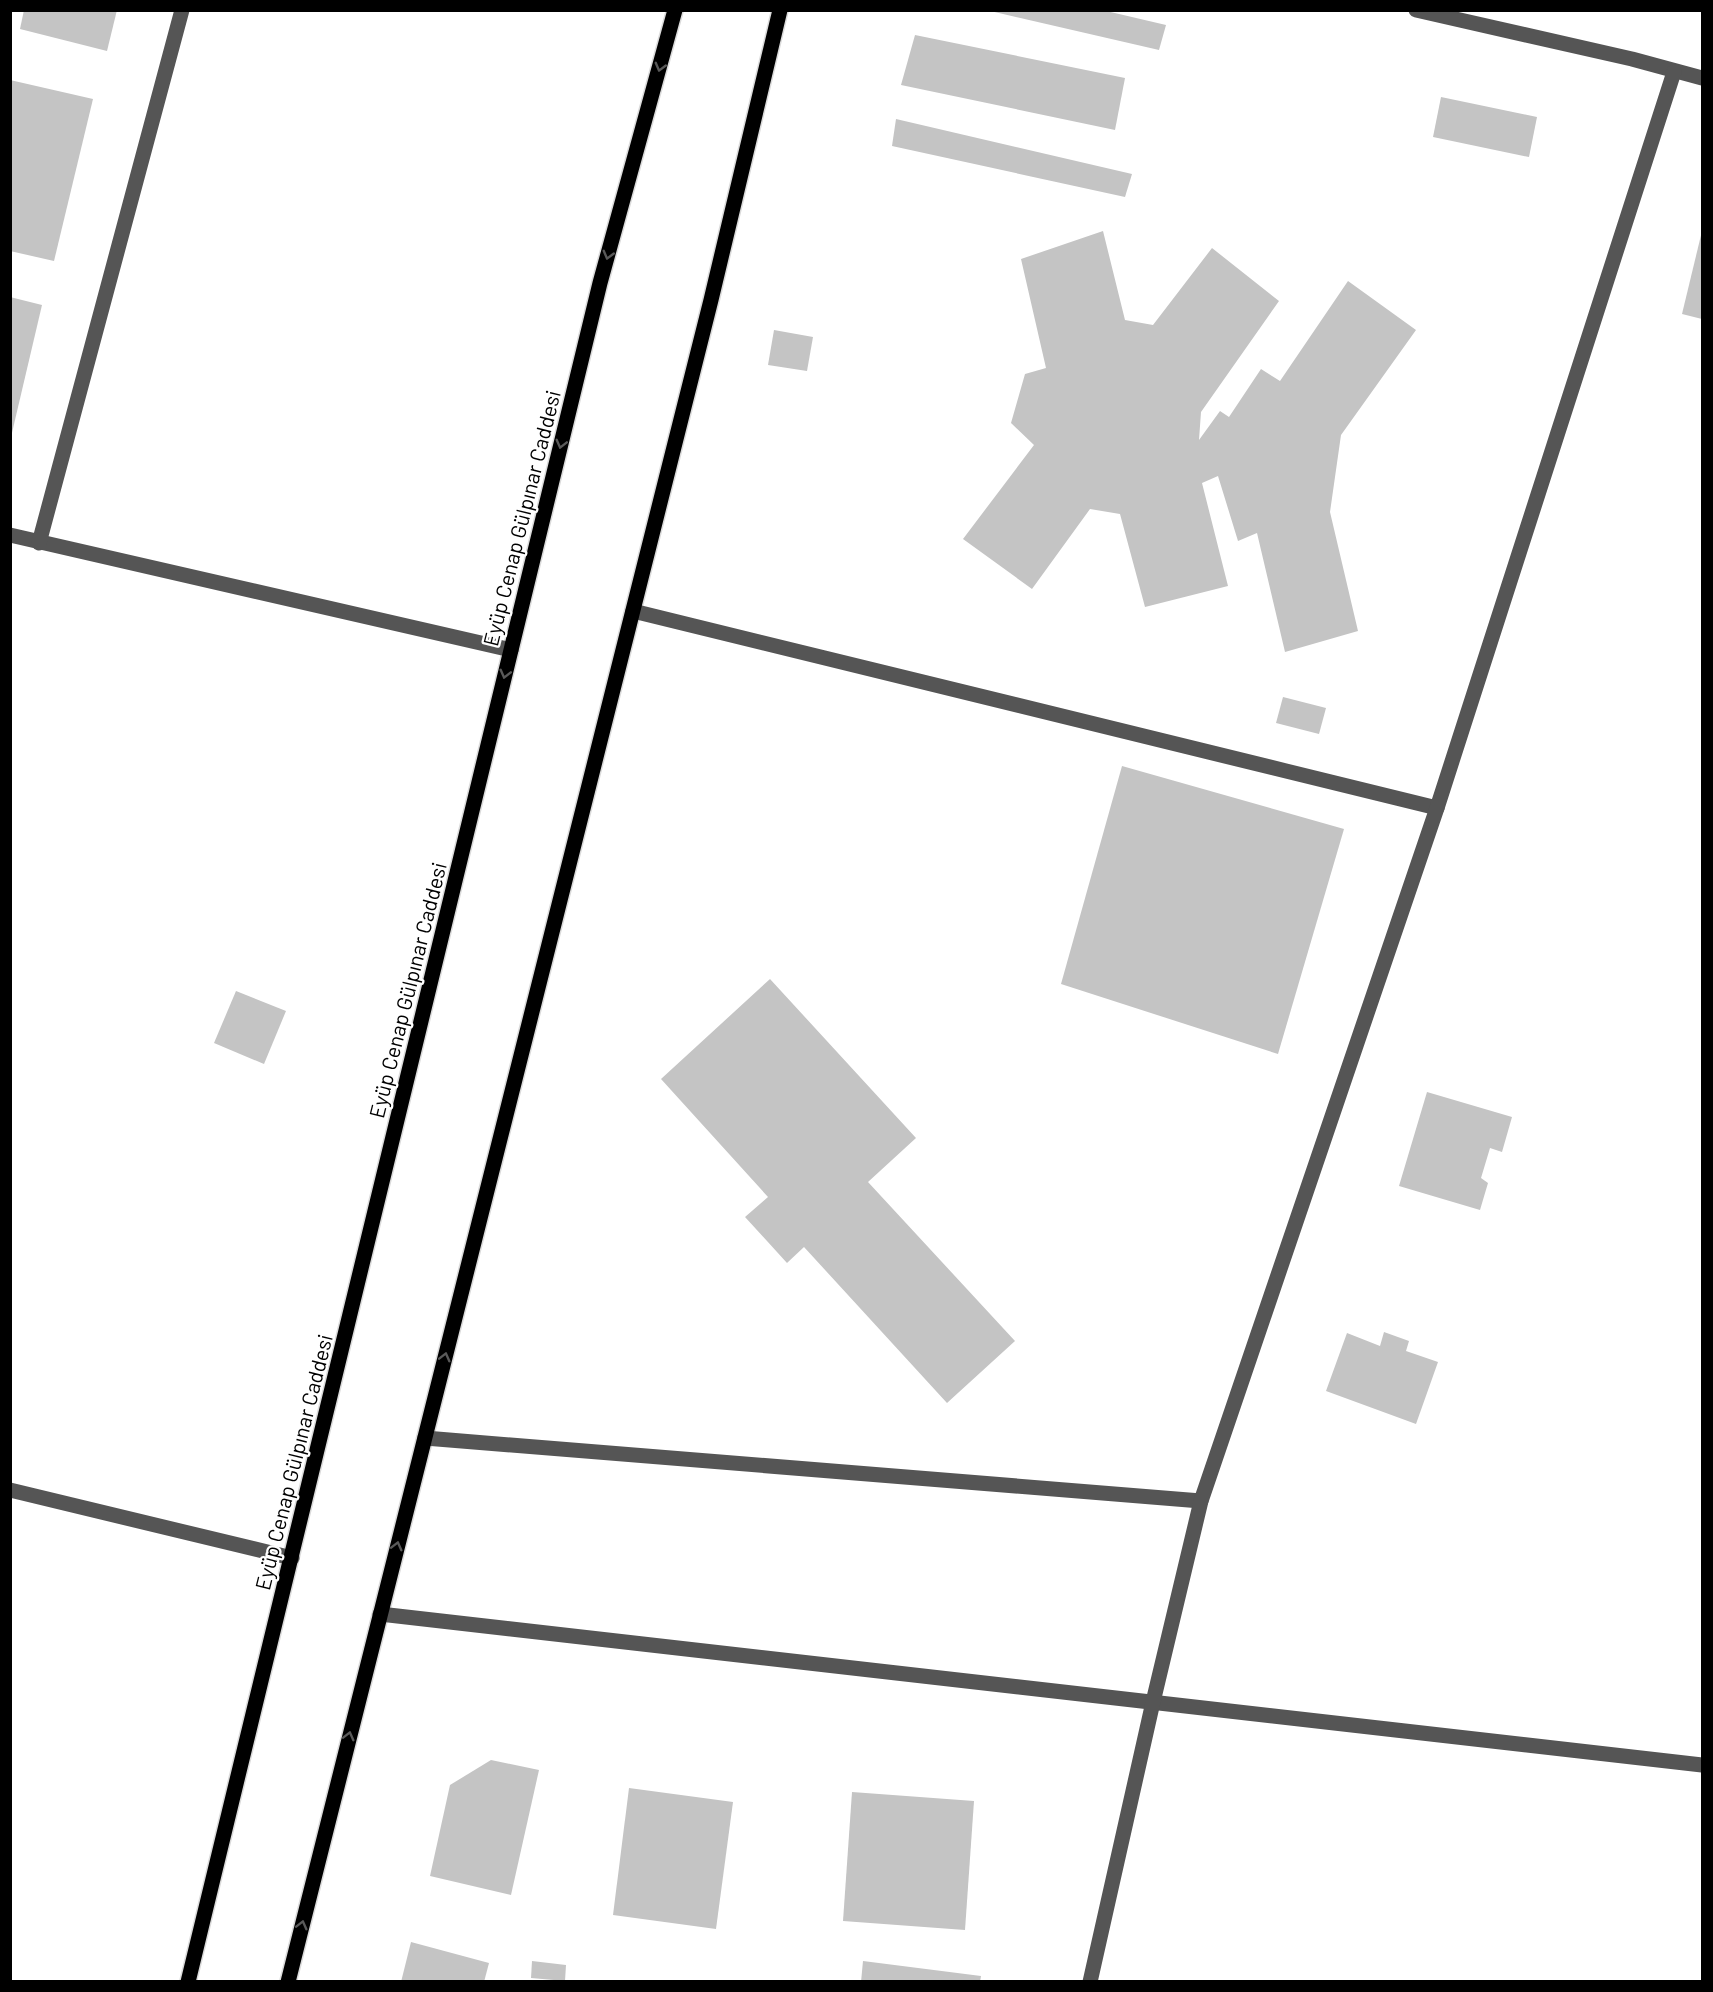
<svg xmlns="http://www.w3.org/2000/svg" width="1713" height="1992" viewBox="0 0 1713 1992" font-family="Barlow,sans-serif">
  <rect width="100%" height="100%" fill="#fff"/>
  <g fill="#c4c4c4">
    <path d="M24,10h93l-10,41 -87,-22z"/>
    <path d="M986,10h116l64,15 -7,25z"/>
    <path d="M915,35l210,43 -10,52 -214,-45z"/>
    <path d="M10,80l83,19 -39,162 -44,-10z"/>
    <path d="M1441,97l96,20 -8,40 -96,-20z"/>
    <path d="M896,119l236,55 -7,23 -233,-51z"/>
    <path d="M1103,231l22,89 28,5 59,-77 67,53 -78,111 -2,28 21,-29 9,6 32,-48 19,12 68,-100 68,49 -75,105 -11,77 28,119 -73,21 -28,-119 -19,8 -20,-65 -16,7 26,103 -83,21 -25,-93 -30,-5 -58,80 -69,-50 71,-94 -23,-22 14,-49 21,-6 -25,-109z"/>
    <path d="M1702,231v88l-20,-5z"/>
    <path d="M10,297l32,8 -31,132h-1z"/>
    <path d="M774,330l39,7 -6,34 -39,-6z"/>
    <path d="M1283,697l43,11 -7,26 -43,-11z"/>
    <path d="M1122,766l222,63 -66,225 -217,-70z"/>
    <path d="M770,979l146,159 -48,44 147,159 -68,62 -143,-156 -17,16 -42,-46 23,-20 -107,-118z"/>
    <path d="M236,991l50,20 -22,53 -50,-21z"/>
    <path d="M1427,1092l85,25 -10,35 -12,-4 -9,30 7,5 -8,27 -81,-24z"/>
    <path d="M1384,1332l25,9 -3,10 32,11 -22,62 -90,-33 21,-58 33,13z"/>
    <path d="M491,1760l48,10 -28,125 -81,-19 20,-91z"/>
    <path d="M629,1788l104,14 -17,127 -103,-14z"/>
    <path d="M852,1792l122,9 -9,129 -122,-9z"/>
    <path d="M411,1942l78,21 -5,19h-83z"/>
    <path d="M532,1961l34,4 -1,16 -34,-3z"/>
    <path d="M863,1961l118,15 -1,6h-119z"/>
  </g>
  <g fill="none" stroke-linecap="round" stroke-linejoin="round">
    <g stroke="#dbdbdb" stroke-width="18">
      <g id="major">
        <path d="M188,1982l412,-1699 75,-273"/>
        <path d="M288,1982l423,-1682 69,-290"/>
      </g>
    </g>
    <g stroke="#555" stroke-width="15">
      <path d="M1416,10l216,49 70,19"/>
      <path d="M10,535l501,115"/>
      <path d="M39,543l143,-533"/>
      <path d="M633,611l804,197"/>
      <path d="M425,1438l776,63"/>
      <path d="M10,1490l282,68"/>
      <path d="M380,1614l1322,151"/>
      <path d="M1090,1982l63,-280 48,-201 236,-693 237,-736"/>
    </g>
    <use href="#major" stroke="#000" stroke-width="15"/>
  </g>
  <defs><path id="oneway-chevron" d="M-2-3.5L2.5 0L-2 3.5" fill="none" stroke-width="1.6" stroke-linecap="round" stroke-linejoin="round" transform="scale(1.5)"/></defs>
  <g stroke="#595959">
    <use href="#oneway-chevron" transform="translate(660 67) rotate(105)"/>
    <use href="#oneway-chevron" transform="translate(608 255) rotate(105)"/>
    <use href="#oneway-chevron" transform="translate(561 444) rotate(104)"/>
    <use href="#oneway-chevron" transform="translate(505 674) rotate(104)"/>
    <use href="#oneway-chevron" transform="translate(445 1357) rotate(-76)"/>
    <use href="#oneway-chevron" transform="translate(397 1546) rotate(-76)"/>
    <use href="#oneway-chevron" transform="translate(349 1736) rotate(-76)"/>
    <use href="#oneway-chevron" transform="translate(302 1925) rotate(-76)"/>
  </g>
  <g text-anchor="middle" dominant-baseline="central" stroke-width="4.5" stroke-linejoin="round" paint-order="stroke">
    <g font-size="21" fill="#000" stroke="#fff">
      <text transform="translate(521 518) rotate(-76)">Eyüp Cenap Gülpınar Caddesi</text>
      <text transform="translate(407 990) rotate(-76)">Eyüp Cenap Gülpınar Caddesi</text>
      <text transform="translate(293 1462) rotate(-76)">Eyüp Cenap Gülpınar Caddesi</text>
    </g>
  </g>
  <rect width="1713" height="1992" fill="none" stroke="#000000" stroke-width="24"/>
</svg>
